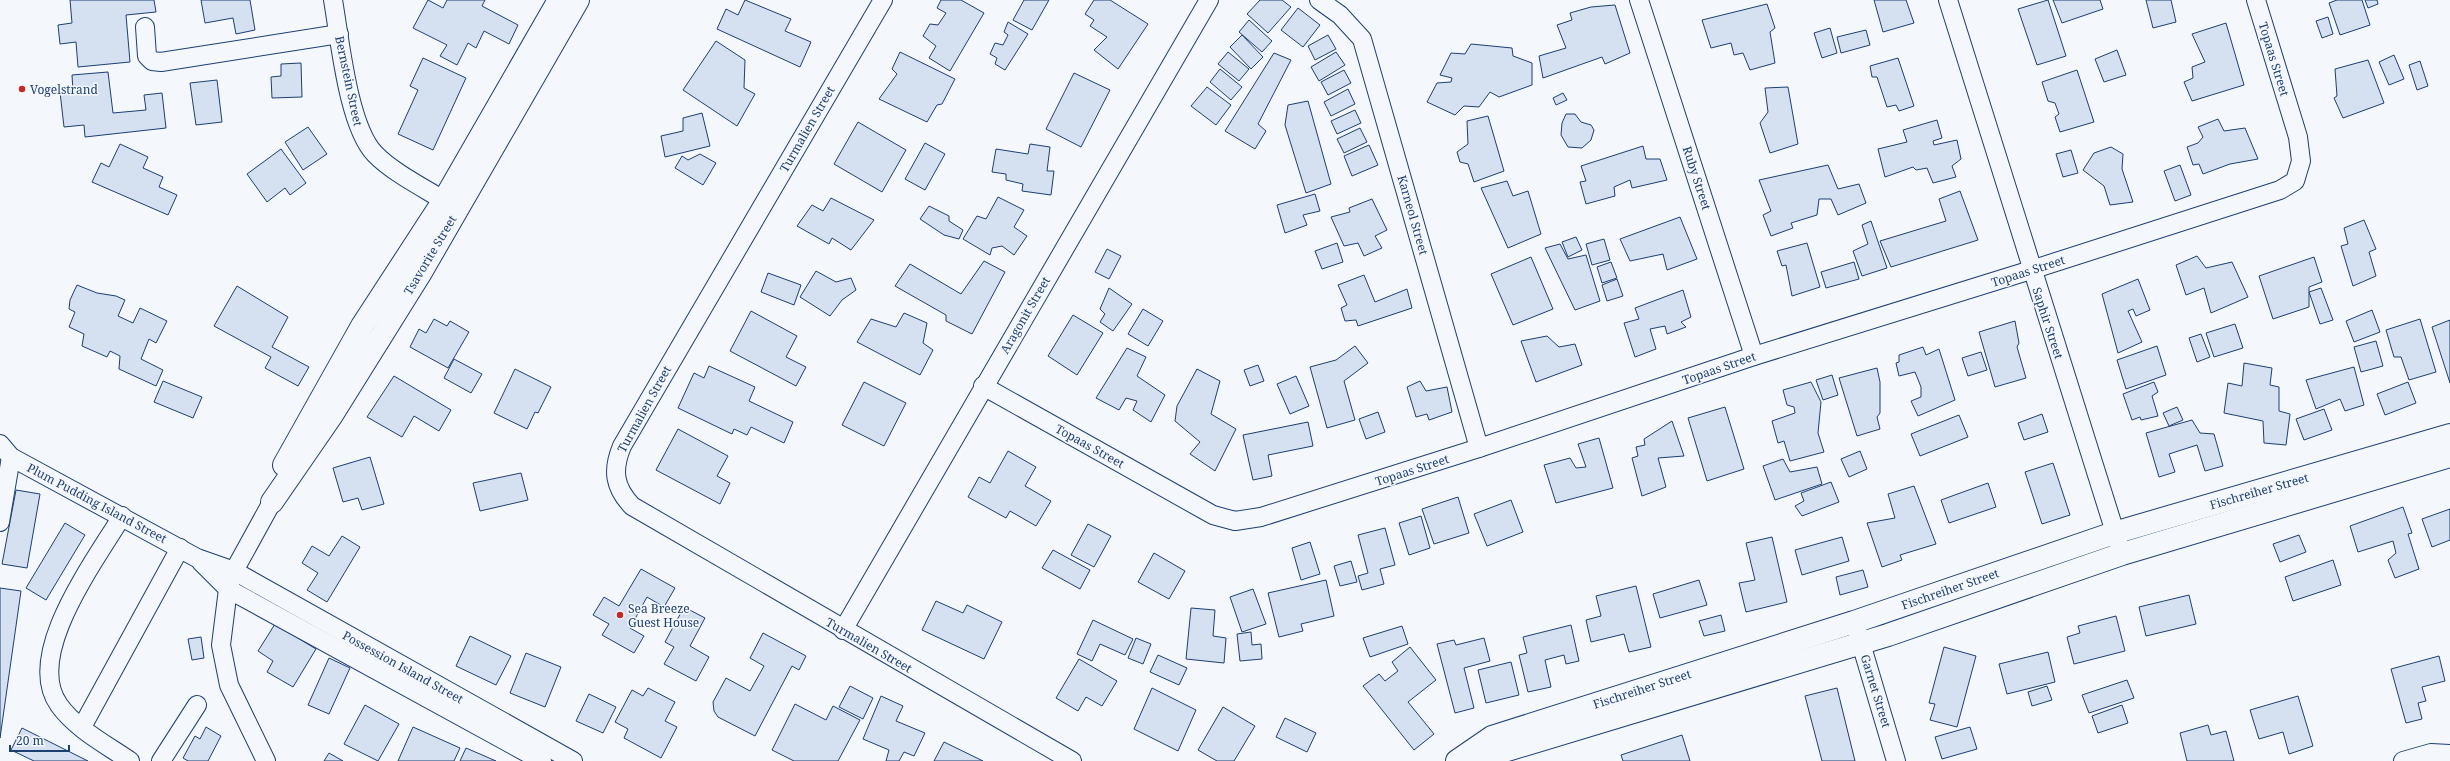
<svg xmlns="http://www.w3.org/2000/svg" width="2450" height="761" viewBox="0 0 2450 761" font-family="'Noto Serif',serif">
  <rect width="100%" height="100%" fill="#f4f7fb"/>
  <g fill="#d5e0f0" stroke="#1d3f73">
    <path d="M70,0h84l2,12 -30,3 4,47 -52,5 -2,-25 -16,2 -2,-19 14,-2z"/>
    <path d="M201,0h49l5,30 -19,4 -3,-16 -28,5z"/>
    <path d="M428,0l15,8 4,-8h38l-3,6 36,19 -9,19 -25,-13 -8,17 -8,-5 -11,22 -17,-9 7,-11 -34,-17z"/>
    <path d="M745,0l46,19 -6,12 26,11 -11,25 -83,-38 9,-20 12,6z"/>
    <path d="M941,0h20l23,13 -34,58 -21,-13 7,-12 -13,-10 7,-12 8,1 8,-12 -9,-5z"/>
    <path d="M1024,0h25l-17,30 -19,-10z"/>
    <path d="M1094,0h16l38,24 -30,45 -24,-19 13,-13 -17,-11 4,-6 -9,-6z"/>
    <path d="M1260,0h22l9,7 -23,26 -21,-19z"/>
    <path d="M1874,0h32l8,23 -31,9z"/>
    <path d="M2048,0l18,56 -29,9 -19,-56z"/>
    <path d="M2053,0h47l3,9 -41,14z"/>
    <path d="M2146,0h25l5,22 -23,6z"/>
    <path d="M2337,0h25l8,25 -30,10 -11,-32z"/>
    <path d="M2365,0h12l1,4 -10,4z"/>
    <path d="M1767,4l8,24 -5,4 5,31 -25,7 -7,-17 -9,2 -3,-12 -20,5 -9,-28z"/>
    <path d="M1615,5l15,48 -25,11 -3,-7 -59,21 -4,-22 27,-8 -9,-23 15,-5 -2,-7 21,-6z"/>
    <path d="M1298,8l22,17 -17,22 -22,-17z"/>
    <path d="M2328,17l5,17 -11,4 -6,-17z"/>
    <path d="M1249,20l23,21 -10,11 -23,-20z"/>
    <path d="M1008,22l20,12 -23,36 -10,-6 2,-6 -7,-4 5,-11 8,2 5,-10 -4,-3z"/>
    <path d="M2226,23l18,62 -52,16 -8,-19 9,-4 -1,-11 13,-5 -13,-28z"/>
    <path d="M1830,28l7,25 -15,5 -8,-25z"/>
    <path d="M1866,30l4,15 -29,8 -4,-16z"/>
    <path d="M1242,35l21,22 -12,12 -21,-22z"/>
    <path d="M1328,35l8,14 -21,11 -7,-14z"/>
    <path d="M716,41l29,19 -1,28 11,6 -18,32 -54,-36z"/>
    <path d="M1471,44l41,4 1,8 19,7v22l-33,12 -9,-5 -11,15 -15,-1 -9,9 -28,-13 10,-19 14,-1 1,-4 -12,-3 11,-22 14,1z"/>
    <path d="M2117,50l9,25 -22,7 -9,-23z"/>
    <path d="M900,52l55,27 -13,25 -5,1 -10,17 -48,-23 18,-25 -5,-5z"/>
    <path d="M1228,52l21,17 -10,12 -21,-17z"/>
    <path d="M1336,52l9,13 -26,16 -8,-14z"/>
    <path d="M1274,53l17,7 -33,64 8,7 -11,18 -30,-18z"/>
    <path d="M2394,55l10,24 -15,6 -10,-23z"/>
    <path d="M423,58l43,20 -33,72 -35,-16 20,-44 -8,-4z"/>
    <path d="M1898,58l16,48 -15,5 -3,-6 -9,2 -10,-30h-5l-2,-11z"/>
    <path d="M2368,60l16,43 -41,15 -9,-20 3,-2 -2,-27z"/>
    <path d="M2420,61l8,25 -11,4 -8,-25z"/>
    <path d="M301,63l1,34 -30,1 -1,-21 10,-1v-12z"/>
    <path d="M1220,69l22,18 -11,13 -21,-18z"/>
    <path d="M1344,70l7,13 -23,12 -7,-13z"/>
    <path d="M2077,70l17,52 -34,10 -5,-15 4,-3 -4,-11 -7,-2 -6,-19z"/>
    <path d="M108,72l5,41 33,-3 -2,-15 18,-2 4,35 -81,9 -1,-12 -20,2 -4,-35 13,-1 -1,-16z"/>
    <path d="M1074,73l36,17 -29,57 -35,-18z"/>
    <path d="M217,80l5,42 -26,3 -6,-42z"/>
    <path d="M1207,87l24,18 -15,20 -25,-19z"/>
    <path d="M1788,87l10,57 -28,9 -10,-30 8,-11 -3,-24z"/>
    <path d="M1348,89l7,15 -24,12 -7,-14z"/>
    <path d="M1563,93l4,7 -11,5 -3,-7z"/>
    <path d="M1308,101l23,83 -25,9 -21,-68 3,-20z"/>
    <path d="M1355,110l6,13 -24,11 -6,-13z"/>
    <path d="M702,113l8,33 -45,11 -4,-21 22,-5v-13z"/>
    <path d="M1566,114h9l6,8 10,3 3,5 -3,10 -9,8 -14,-1 -7,-12 1,-12z"/>
    <path d="M1488,116l16,55 -30,11 -6,-18 -8,-2 -3,-10 11,-8 -1,-23z"/>
    <path d="M2218,119l6,12 21,-3 13,31 -28,5 -27,10 -4,-10 -6,1 -6,-18 11,-4 5,-6 -5,-10z"/>
    <path d="M1937,120l5,18 -9,3 1,4 23,-5 4,19 -9,7 4,11 -23,6 -6,-15 -11,2 -3,-3 -28,10 -7,-28 29,-7 -4,-12z"/>
    <path d="M858,122l48,28 -24,42 -48,-28z"/>
    <path d="M308,127l19,27 -24,16 -18,-28z"/>
    <path d="M1360,128l7,14 -23,11 -7,-14z"/>
    <path d="M925,143l20,11 -20,36 -20,-11z"/>
    <path d="M120,144l28,13 -5,11 20,9 -4,10 18,8 -9,20 -76,-33 9,-19 8,4z"/>
    <path d="M1030,144l20,3 -3,24h7l-3,24 -29,-4 1,-7 -17,-4v-6l-14,-2 4,-23 32,5z"/>
    <path d="M1369,145l9,20 -26,11 -8,-20z"/>
    <path d="M1643,146l3,13h14l7,21 -35,8 -2,-8 -16,7 1,9 -29,8 -6,-22 6,-1 -5,-15z"/>
    <path d="M2111,147l12,7 -1,15 11,33 -23,3 -6,-19 -21,-16 11,-17z"/>
    <path d="M281,149l25,34 -16,12 -5,-7 -18,14 -20,-28z"/>
    <path d="M2071,150l7,23 -15,4 -7,-23z"/>
    <path d="M700,154l16,9 -13,22 -28,-17 7,-12 6,4z"/>
    <path d="M1828,165l10,24 21,-5 7,19 -28,12 -7,-16h-12l-2,16 -26,8 2,5 -22,8 -8,-21 8,-4 -12,-31z"/>
    <path d="M2180,165l11,30 -16,6 -11,-30z"/>
    <path d="M1507,181l6,15 15,-5 13,43 -33,14 -27,-60z"/>
    <path d="M1960,191l18,49 -87,27 -11,-26 66,-20 -7,-22z"/>
    <path d="M1315,194l5,17 -17,4 4,10 -22,8 -8,-28z"/>
    <path d="M998,197l26,13 -10,17 13,9 -13,19 -12,-9 -10,2 -2,7 -27,-16 14,-23 9,3z"/>
    <path d="M831,198l43,22 -23,30 -19,-12 -3,6 -32,-18 15,-21 11,6z"/>
    <path d="M1372,199l15,31 -12,6 7,12 -18,8 -6,-13 -14,3 -13,-29 19,-5 -1,-4z"/>
    <path d="M929,206l20,10v5l14,9 -4,9 -15,-4 -24,-16z"/>
    <path d="M1680,217l17,42 -30,11 -4,-16 -33,7 -10,-22z"/>
    <path d="M2364,220l12,29 -7,3 7,24 -23,10 -12,-40 7,-2 -4,-16z"/>
    <path d="M1871,221l16,47 -25,8 -9,-25 15,-7 -6,-19z"/>
    <path d="M1576,237l6,13 -14,7 -6,-15z"/>
    <path d="M1604,239l6,21 -18,5 -6,-21z"/>
    <path d="M1337,243l6,19 -21,7 -7,-18z"/>
    <path d="M1807,243l13,44 -28,9 -6,-31 -4,1 -5,-15z"/>
    <path d="M1560,244l8,15 18,-4 14,46 -25,9 -30,-62z"/>
    <path d="M1107,249l14,7 -12,23 -14,-7z"/>
    <path d="M2197,256l9,12 26,-6 16,35 -37,16 -7,-25 -18,7 -10,-30z"/>
    <path d="M1531,257l22,52 -40,16 -22,-51z"/>
    <path d="M2314,257l8,25 -13,5v20l-36,12 -14,-43z"/>
    <path d="M984,261l21,11 -33,62 -26,-13v-6l-51,-29 15,-22 51,30z"/>
    <path d="M1611,262l6,16 -15,5 -5,-16z"/>
    <path d="M1854,262l5,17 -33,9 -5,-16z"/>
    <path d="M816,271l20,11 15,-4 5,12 -14,10 -12,16 -30,-19z"/>
    <path d="M768,273l33,12 -7,20 -33,-13z"/>
    <path d="M1364,275l11,27 32,-13 5,19 -54,18 -2,-6 -11,1 -4,-13 6,-3 -9,-20z"/>
    <path d="M1617,279l6,17 -16,5 -5,-16z"/>
    <path d="M2138,279l12,31 -14,6 -3,-7 -5,2 14,31 -24,11 -16,-59z"/>
    <path d="M77,285l20,8 19,3 9,4 -7,16 15,7 7,-15 27,13 -11,22 -7,-4 -8,20 22,11 -7,16 -37,-17 1,-13 -10,-5 -3,6 -25,-11 2,-12 -15,-7 6,-15 -6,-3 1,-9z"/>
    <path d="M237,286l51,31 -16,30 37,20 -11,19 -33,-18 6,-11 -57,-31z"/>
    <path d="M1109,288l23,16 -19,27 -13,-9 5,-8 -5,-5z"/>
    <path d="M2321,288l12,32 -13,4 -11,-32z"/>
    <path d="M1683,290l8,27 -10,5 5,5 -19,7 -2,-8 -15,3 6,20 -21,8 -11,-34 15,-4 -4,-11z"/>
    <path d="M1143,309l20,12 -15,25 -20,-12z"/>
    <path d="M2372,310l8,22 -26,10 -8,-21z"/>
    <path d="M751,311l46,25 -11,21 20,10 -10,19 -66,-35z"/>
    <path d="M904,313l23,10 -4,20 10,7 -13,25 -63,-33 14,-23 25,8z"/>
    <path d="M1073,315l30,18 -26,42 -29,-19z"/>
    <path d="M434,319l13,7 3,-5 19,11 -21,36 -38,-21 9,-18 7,4z"/>
    <path d="M2420,319l16,53 -27,8 -8,-23h-7l-8,-27z"/>
    <path d="M2450,320v63l-18,-56z"/>
    <path d="M2015,321l4,22 -2,4 9,31 -31,9 -16,-55z"/>
    <path d="M2235,324l8,24 -29,9 -8,-24z"/>
    <path d="M2201,334l9,23 -13,5 -8,-24z"/>
    <path d="M1547,336l12,11 16,-3 7,21 -46,17 -15,-41z"/>
    <path d="M2376,341l7,25 -22,6 -7,-25z"/>
    <path d="M1355,346l13,17 -24,18 11,39 -28,8 -17,-61 26,-7z"/>
    <path d="M2157,346l9,29 -40,14 -9,-29z"/>
    <path d="M1923,347l3,8 13,-6 16,51 -37,16 -7,-15 10,-4v-10l-6,-15 -16,4 -3,-13 3,-1v-7z"/>
    <path d="M1127,348l19,9 -9,19 28,19 -14,27 -18,-12 4,-9 -11,-3 -7,12 -23,-12z"/>
    <path d="M1981,352l6,18 -19,6 -6,-18z"/>
    <path d="M454,359l28,15 -11,19 -27,-15z"/>
    <path d="M2244,363l28,5 -2,17 9,2v24l11,3 -4,31 -22,-2 -1,-22 -39,-8 4,-30 14,3z"/>
    <path d="M1258,365l6,16 -14,5 -6,-16z"/>
    <path d="M709,366l46,21 -6,14 44,21 -9,21 -33,-16 -4,8 -13,-6 -2,5 -54,-26 16,-35 10,5z"/>
    <path d="M2354,367l10,38 -19,6 -5,-12 -24,10 -10,-29z"/>
    <path d="M1877,368l3,14v31l-3,4 3,12 -23,7 -18,-58z"/>
    <path d="M515,369l36,18 -13,26 -3,-1 -8,17 -33,-16z"/>
    <path d="M1197,369l23,12 -9,33 25,15 -21,42 -25,-17 10,-12 -25,-21 2,-15z"/>
    <path d="M1832,375l6,20 -15,5 -7,-20z"/>
    <path d="M394,376l57,34 -12,21 -25,-15 -12,21 -35,-20z"/>
    <path d="M1296,376l13,30 -19,8 -13,-30z"/>
    <path d="M163,381l39,16 -9,21 -39,-16z"/>
    <path d="M1420,381l6,10 21,-4 5,25 -23,8 -2,-6 -11,3 -9,-30z"/>
    <path d="M864,382l42,21 -22,43 -42,-21z"/>
    <path d="M1811,382l10,20 -3,31 6,19 -34,9 -6,-20 -6,2 -6,-22 23,-8 -1,-6 -7,-2 -4,-15z"/>
    <path d="M2154,382l4,10 -6,4 6,20 -17,4 -1,-3 -8,3 -9,-26z"/>
    <path d="M2408,382l8,21 -31,12 -8,-21z"/>
    <path d="M1725,407l19,62 -37,12 -19,-63z"/>
    <path d="M2177,407l6,13 -14,6 -6,-13z"/>
    <path d="M2324,409l8,21 -28,10 -8,-21z"/>
    <path d="M1378,412l7,20 -19,7 -7,-20z"/>
    <path d="M2042,414l6,18 -24,8 -6,-17z"/>
    <path d="M1959,415l9,22 -48,19 -9,-22z"/>
    <path d="M2192,420l8,13 14,1 9,32 -18,5 -8,-26 -28,9 6,18 -16,5 -13,-44z"/>
    <path d="M1672,421l12,35 -26,2 8,29 -24,9 -10,-38 6,-2 -2,-9 9,-2 -1,-6z"/>
    <path d="M1308,422l5,24 -45,9 4,21 -19,4 -10,-45z"/>
    <path d="M678,429l50,27 -11,20 13,7 -10,21 -64,-34z"/>
    <path d="M1599,438l14,50 -57,15 -12,-38 26,-7 6,10 10,-1 -8,-23z"/>
    <path d="M1008,451l28,16 -11,19 26,15 -15,25 -26,-15 -4,7 -38,-21 11,-20 11,6z"/>
    <path d="M1860,451l7,18 -18,8 -8,-18z"/>
    <path d="M370,457l14,47 -22,6 -4,-12 -15,4 -10,-34z"/>
    <path d="M1783,459l7,13 27,-5 5,17 -47,16 -12,-34z"/>
    <path d="M2053,463l17,52 -28,9 -17,-52z"/>
    <path d="M521,473l7,27 -48,11 -7,-28z"/>
    <path d="M1831,482l8,20 -37,14 -7,-10 9,-5 -3,-8z"/>
    <path d="M1988,483l8,24 -47,16 -8,-23z"/>
    <path d="M1914,486l22,58 -36,11 2,5 -20,7 -15,-44 28,-5 -7,-24z"/>
    <path d="M16,490l24,4 -13,74 -25,-4z"/>
    <path d="M1458,497l11,36 -35,11 -12,-35z"/>
    <path d="M1511,500l12,32 -36,14 -13,-32z"/>
    <path d="M2403,507l9,26 -4,1 11,35 -24,9 -7,-18 8,-7 -3,-12 -35,11 -8,-26z"/>
    <path d="M2450,509v31l-18,7 -10,-28z"/>
    <path d="M1421,516l9,32 -21,7 -10,-32z"/>
    <path d="M65,523l20,12 -39,65 -20,-12z"/>
    <path d="M1088,524l23,12 -17,31 -23,-12z"/>
    <path d="M1385,528l10,37 -15,4 4,15 -22,6 -4,-14 10,-3 -10,-38z"/>
    <path d="M2299,535l7,17 -26,10 -7,-18z"/>
    <path d="M342,536l18,11 -33,55 -20,-12 11,-17 -16,-10 10,-17 17,10z"/>
    <path d="M1772,537l15,65 -41,10 -7,-29 16,-3 -9,-37z"/>
    <path d="M1842,537l7,24 -47,14 -7,-25z"/>
    <path d="M1310,542l10,32 -19,6 -9,-32z"/>
    <path d="M1053,550l37,20 -10,19 -38,-21z"/>
    <path d="M1154,553l31,18 -16,28 -31,-17z"/>
    <path d="M2333,560l8,25 -48,16 -8,-24z"/>
    <path d="M1351,561l6,21 -17,4 -6,-20z"/>
    <path d="M641,569l34,19 -11,19 -17,-10 -17,31 14,8 -10,17 -32,-18 7,-11 -16,-9 11,-18 15,9z"/>
    <path d="M1863,570l5,17 -28,8 -4,-18z"/>
    <path d="M1326,580l8,36 -33,8 2,7 -24,6 -11,-44z"/>
    <path d="M1699,580l8,25 -47,13 -7,-24z"/>
    <path d="M1636,586l15,61 -22,5 -5,-18 -33,8 -5,-22 15,-4 -5,-20z"/>
    <path d="M0,588l21,3 -21,147z"/>
    <path d="M1253,589l13,35 -24,8 -12,-35z"/>
    <path d="M2189,595l7,29 -50,12 -7,-29z"/>
    <path d="M936,601l27,12 4,-8 35,17 -18,37 -62,-29z"/>
    <path d="M684,607l21,11 -15,28 19,11 -13,24 -32,-17 10,-17 -9,-5z"/>
    <path d="M1191,608l24,2 -2,26 13,2 -2,25 -38,-4z"/>
    <path d="M1721,615l4,16 -21,5 -5,-15z"/>
    <path d="M2116,616l9,35 -51,13 -7,-27 13,-4 -2,-7z"/>
    <path d="M1093,620l40,19 -8,16 -25,-11 -8,17 -15,-7z"/>
    <path d="M275,624l41,25 -23,38 -26,-15 6,-11 -15,-10z"/>
    <path d="M1571,625l8,36 -13,3 -2,-9 -19,5 6,27 -23,5 -9,-37 8,-2 -4,-16z"/>
    <path d="M1402,626l6,18 -38,13 -7,-19z"/>
    <path d="M1251,632l1,13 9,-1 1,15 -22,2 -3,-27z"/>
    <path d="M763,633l43,23 -7,14 -7,-4 -37,70 -37,-19 -4,-6 -1,-9 13,-24 24,13 14,-25 -14,-8z"/>
    <path d="M470,636l41,20 -15,29 -40,-19z"/>
    <path d="M201,637l3,21 -12,2 -4,-21z"/>
    <path d="M1136,638l15,6 -8,20 -15,-6z"/>
    <path d="M1484,638l6,23 -26,7 10,40 -19,5 -18,-69 17,-4 2,5z"/>
    <path d="M1410,647l26,33 -28,22 26,32 -20,16 -51,-64 16,-12 6,7 13,-10 -6,-9z"/>
    <path d="M1944,647l32,9 -19,71 -27,-7 5,-16 -6,-1z"/>
    <path d="M2048,652l7,30 -48,12 -8,-30z"/>
    <path d="M526,653l35,14 -16,40 -35,-14z"/>
    <path d="M1158,655l29,13 -8,17 -29,-13z"/>
    <path d="M2439,656l6,25 -23,6 4,14 -8,2 4,16 -16,4 -15,-54z"/>
    <path d="M329,658l21,10 -21,46 -21,-9z"/>
    <path d="M1079,659l38,22 -15,25 -16,-9 -8,14 -22,-13z"/>
    <path d="M1511,662l8,33 -33,8 -8,-33z"/>
    <path d="M2127,680l7,18 -45,15 -7,-18z"/>
    <path d="M850,686l23,12 -10,21 -24,-12z"/>
    <path d="M2047,686l5,14 -20,6 -4,-14z"/>
    <path d="M648,688l27,14 -10,19 12,6 -16,31 -37,-20 4,-9 -13,-7 17,-32 11,6z"/>
    <path d="M1152,688l44,22 -18,41 -44,-22z"/>
    <path d="M1837,688l18,73h-33l-17,-65z"/>
    <path d="M589,694l27,13 -13,26 -27,-12z"/>
    <path d="M881,696l22,10 -7,15 29,12 -11,23 -10,-4 -5,9h-13l3,-11 -26,-11z"/>
    <path d="M2298,696l15,50 -24,8 -6,-22 -24,7 -9,-29z"/>
    <path d="M795,704l31,16 7,-14 27,14 -22,41h-44l-22,-11z"/>
    <path d="M365,705l34,19 -21,37 -34,-17z"/>
    <path d="M2122,705l6,18 -30,10 -6,-17z"/>
    <path d="M1223,707l32,19 -21,35h-17l-19,-11z"/>
    <path d="M1285,718l31,15 -9,19 -31,-15z"/>
    <path d="M2208,725l3,10 15,-4 8,30h-47l-7,-28z"/>
    <path d="M206,727l15,9 -13,25h-20l-5,-3 12,-22 5,3z"/>
    <path d="M413,727l47,21 -6,13h-56z"/>
    <path d="M1970,727l7,22 -35,10 -7,-22z"/>
    <path d="M22,728l66,33h-54l-23,-11z"/>
    <path d="M1682,735l8,26h-67l-2,-6z"/>
    <path d="M944,742l39,19h-49z"/>
    <path d="M466,748l30,13h-36z"/>
    <path d="M329,753l14,8h-19z"/>
  </g>
  <g fill="none" stroke-linecap="round" stroke-linejoin="round">
    <g stroke="#1d3f73" stroke-width="20">
      <g id="street">
        <path d="M333,0c7,40 15,126 42,154 19,20 57,38 81,54"/>
        <path d="M883,0l-261,446c-10,24 -8,41 10,60l440,255"/>
        <path d="M1319,0l21,15 22,24 117,409"/>
        <path d="M1639,0l115,356"/>
        <path d="M1948,0l171,545"/>
        <path d="M145,27l2,29 5,5 9,1 178,-28"/>
        <path d="M983,386l230,129 22,6 26,-4 218,-69 275,-92 277,-86 249,-80 15,-9 6,-20 -3,-24 -42,-137"/>
        <path d="M0,444l11,13 186,101 37,13 339,190"/>
        <path d="M122,516c-26,44 -99,139 -63,189 17,24 48,40 71,56"/>
        <path d="M0,522l11,-65"/>
        <path d="M201,562l27,27 314,172"/>
        <path d="M843,630l366,-630"/>
        <path d="M1857,630l39,131"/>
        <path d="M82,727l98,-179"/>
        <path d="M161,761l36,-56"/>
        <path d="M266,761l-37,-76 -8,-40 7,-56 6,-18 38,-69"/>
        <path d="M2403,761l28,-8 19,1"/>
      </g>
    </g>
    <g stroke="#1d3f73" stroke-width="24">
      <g id="secondary">
        <path d="M284,465l78,-139 82,-126 115,-200"/>
        <path d="M272,502l60,-87 88,-141 158,-274"/>
        <path d="M1457,761l35,-24 362,-115 260,-89 336,-98"/>
        <path d="M1482,761l12,-7 394,-119 234,-81 328,-98"/>
      </g>
    </g>
    <use href="#street" stroke="#f4f7fb" stroke-width="18"/>
    <use href="#secondary" stroke="#f4f7fb" stroke-width="22"/>
  </g>
  <g fill="#c62828" stroke="#f4f7fb" stroke-width="1.5">
    <circle cx="22" cy="89" r="4"/>
    <circle cx="620" cy="615" r="4"/>
  </g>
  <g text-anchor="middle" dominant-baseline="central" stroke-width="3" stroke-linejoin="round" paint-order="stroke">
    <g font-size="12" fill="#1d3f73" stroke="#f4f7fb">
      <text transform="translate(2274 59) rotate(73)">Topaas Street</text>
      <text transform="translate(349 81) rotate(78)">Bernstein Street</text>
      <text transform="translate(807 129) rotate(-60)">Turmalien Street</text>
      <text transform="translate(1697 178) rotate(72)">Ruby Street</text>
      <text transform="translate(1413 215) rotate(74)">Karneol Street</text>
      <text transform="translate(430 255) rotate(-59)">Tsavorite Street</text>
      <text transform="translate(2028 271) rotate(-18)">Topaas Street</text>
      <text transform="translate(1025 315) rotate(-60)">Aragonit Street</text>
      <text transform="translate(2048 323) rotate(72)">Saphir Street</text>
      <text transform="translate(1719 368) rotate(-19)">Topaas Street</text>
      <text transform="translate(644 409) rotate(-61)">Turmalien Street</text>
      <text transform="translate(1090 446) rotate(29)">Topaas Street</text>
      <text transform="translate(1412 470) rotate(-18)">Topaas Street</text>
      <text transform="translate(2259 491) rotate(-16)">Fischreiher Street</text>
      <text transform="translate(97 503) rotate(28)">Plum Pudding Island Street</text>
      <text transform="translate(1950 589) rotate(-19)">Fischreiher Street</text>
      <text transform="translate(869 645) rotate(30)">Turmalien Street</text>
      <text transform="translate(403 667) rotate(29)">Possession Island Street</text>
      <text transform="translate(1642 689) rotate(-18)">Fischreiher Street</text>
      <text transform="translate(1876 691) rotate(73)">Garnet Street</text>
    </g>
    <g font-size="12" fill="#1d3f73" stroke="#f4f7fb" text-anchor="start">
      <text x="30" y="89">Vogelstrand</text>
      <text x="628" y="608">Sea Breeze<tspan x="628" dy="14">Guest House</tspan></text>
    </g>
  </g>
  <path d="M10 745v6h59v-6" fill="none" stroke="#1d3f73" stroke-width="2"/>
  <text x="16" y="745" font-size="12" fill="#1d3f73" stroke="#f4f7fb" stroke-width="3" paint-order="stroke">20 m</text>
</svg>
